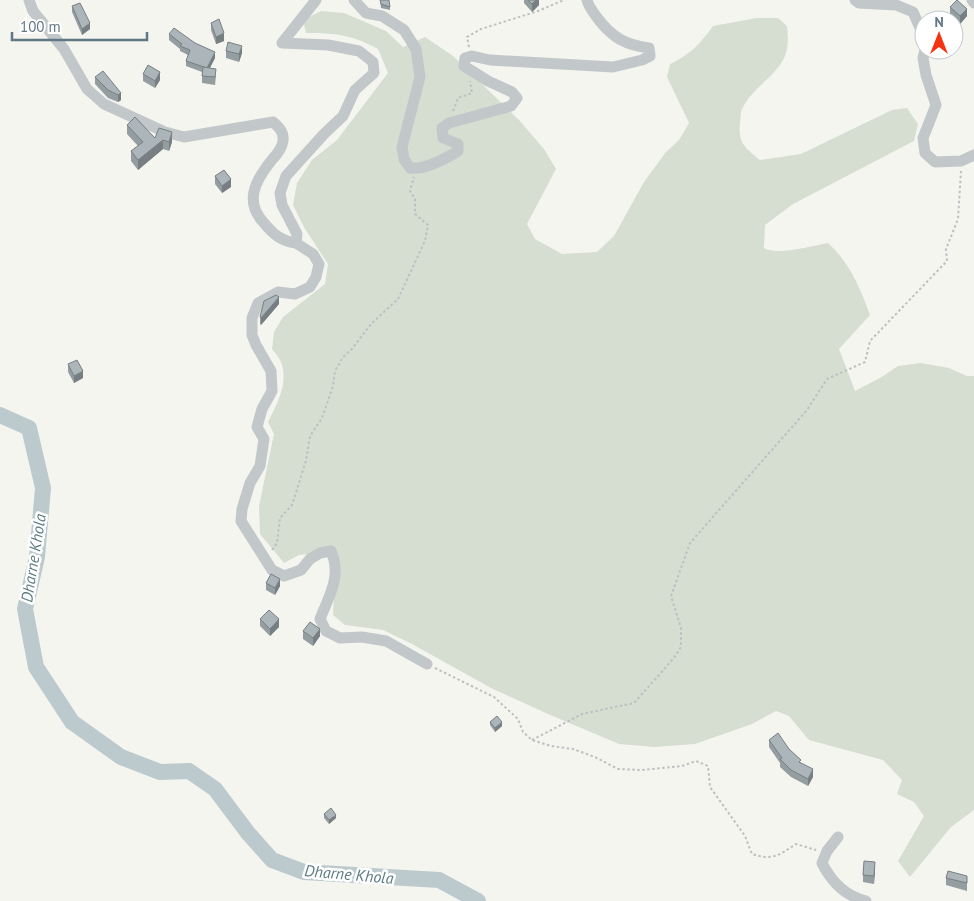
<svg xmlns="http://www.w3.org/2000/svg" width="974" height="901" viewBox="0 0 974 901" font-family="'PT Sans',sans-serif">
  <rect width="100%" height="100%" fill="#f5f5f0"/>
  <path fill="#d6ddd1" d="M321,11l23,2 42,18 17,16 22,-10 28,19 66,64 25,29 12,20 -29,55 8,15 27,15 35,-2 17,-16 30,-54 22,-30 13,-12 10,-17 -22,-46 3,-13c21,-10 29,-19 43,-38l44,-8h21l9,8c1,11 2,24 -4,34 -10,18 -30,28 -40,47 -3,4 -2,10 -3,15 -2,21 4,25 20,38l41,-6 91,-44 15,-2 11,16 -4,17 -121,63 -28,21 -1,23c14,8 47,-2 64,-5 22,20 32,45 42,72l-31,34 16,42 25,-13 18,-12 23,-3 28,5 18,8h7v434l-23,17 -41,50 -12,-16 26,-45 -10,-14 -17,-8 5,-14 -19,-20 -74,-20 -20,-24 -13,-5 -24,13 -57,20 -41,3 -35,-3 -71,-30 -57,-26 -79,-44 -29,-14 -38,-5 -12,-10 3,-53 -16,-9 -21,2 -15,8 -24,-29 -1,-28 15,-72 -6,-12c9,-18 21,-39 13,-60 -2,-5 -6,-9 -9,-13l2,-17 9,-15 42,-33 3,-20 -23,-35 -12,-24 4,-22 15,-23 25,-20 51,-67 -10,-24c-26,-14 -42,-16 -72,-16l-3,-13z"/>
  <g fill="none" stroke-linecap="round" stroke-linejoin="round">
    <path stroke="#bccace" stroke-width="16" d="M0,415l29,13 14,60 -6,69 -12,52 11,58 36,55 49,35 39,15 29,-1 26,18 33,44 24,27 32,12 135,8 39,21"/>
    <g stroke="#bdc0c2" stroke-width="2" stroke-dasharray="2.5 2.5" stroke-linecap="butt">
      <path d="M469,47l-2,-10 14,-8 57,-18 26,-11"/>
      <path d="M453,111l5,-13 14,-5 -2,-12"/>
      <path d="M272,550l5,-7 3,-25 12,-13 14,-44 4,-25 12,-18 11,-32 2,-15 8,-14 9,-8 19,-25 27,-25 27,-58 3,-16 -13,-11v-15l-5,-8 4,-14"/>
      <path d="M435,668l59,29 24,22 5,13 9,8 19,6 22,3 22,8 23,12 23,1 41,-4 14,-5 12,5 2,21 35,49 7,18c21,7 27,1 44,-10l20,6"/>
      <path d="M532,740l50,-26 52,-11 40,-45 7,-11v-19l-10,-32 19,-53 117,-133 20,-31 38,-17 5,-21 77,-80 -1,-12 12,-30 3,-48"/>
    </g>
    <g stroke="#c2c7ca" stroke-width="11">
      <path d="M29,0l4,11 31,38 23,40 17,15 61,28 19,5 89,-15c6,5 11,10 10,19 -1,8 -7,14 -12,20 -16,20 -27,41 -7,62 9,11 17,18 32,20l1,-9 -15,-29 -2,-12 6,-17 38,-42 19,-18 12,-26 19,-17 -1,-11 -14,-11 -31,-6 -46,-2 34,-43"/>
      <path d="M354,0l12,13 16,3 22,14 12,19 4,28 -18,70 2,12 6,9c15,2 35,-9 48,-17v-7l-15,-6 -1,-10 7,-5 62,-17 6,-8 -5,-6 -24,-11 -24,-15 1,-8 7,-2 18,4 123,7 29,-7 8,-4 -1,-8c-23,-3 -36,-10 -50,-28 -5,-7 -10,-12 -12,-20"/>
      <path d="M855,0l4,3 37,2 17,7 11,25"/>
      <path d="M972,0l2,3"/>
      <path d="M925,50l-2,8 3,17 10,30 -13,33 2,15 10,9 26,-1 13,-6"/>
      <path d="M296,243l17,11 6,10 -3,13 -6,10 -15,7 -17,-2 -20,11 -6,15v17l4,10 15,26 1,20 -10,18 -5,18 7,12 -4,27 -10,17 -8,26 -1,12 31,49 12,6 17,-6 9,-11 10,-6 11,-2c11,25 -2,45 -11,68l6,12 14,7 22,-1 24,4 41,23"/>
      <path d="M838,837l-11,14 -5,12c9,18 23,33 44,38"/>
    </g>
  </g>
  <g fill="#949da0">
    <path d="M380,0l10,7v3l-9,-2z"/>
    <path d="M524,0h15v5l-7,7 -8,-9z"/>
    <path d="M72,6l18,23 -8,6 -10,-23z"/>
    <path d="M950,7l17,9 -7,8 -10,-9z"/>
    <path d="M211,23l13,18 -8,3 -5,-14z"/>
    <path d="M169,34l46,24 -5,10 6,8 -1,9 -13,-2v-11l-16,-6v-5l2,-6 -8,-4v-2l-11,-9z"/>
    <path d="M226,51l16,2 -3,9 -13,-4z"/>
    <path d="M143,74l17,6 -5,8 -12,-7z"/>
    <path d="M95,77l26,16v7l-3,2 -10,-4 -13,-14z"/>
    <path d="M127,125l28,13 17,4 -3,9 -6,-2 -25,21 -7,-9v-10l7,-5 -11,-12z"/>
    <path d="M215,176l16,11 -9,6 -7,-9z"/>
    <path d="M279,304l-18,21 -1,-1v-7z"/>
    <path d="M68,364l15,14 -9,5 -6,-11z"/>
    <path d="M266,583l14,3 -5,9 -9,-5z"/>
    <path d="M260,619l19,8 -9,9 -10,-10z"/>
    <path d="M303,631l17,5 -7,10 -10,-7z"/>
    <path d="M490,722l12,4 -7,6 -5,-7z"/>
    <path d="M769,740l20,9 24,28 -5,9 -17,-9 -11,-10v-4l-11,-16z"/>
    <path d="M324,814l12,4 -7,6 -5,-6z"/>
    <path d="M875,869l-1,15 -11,-2v-7z"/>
    <path d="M967,876v15l-21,-6v-7z"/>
  </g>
  <g fill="#787f82">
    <path d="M536,0h3v5l-7,7v-8z"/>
    <path d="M967,9v7l-7,8v-8z"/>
    <path d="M90,23v6l-8,6v-6z"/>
    <path d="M224,33v8l-8,3v-7z"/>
    <path d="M242,46v7l-3,9v-8z"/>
    <path d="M215,52v6l-8,15v-5z"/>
    <path d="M160,72v8l-5,8v-7z"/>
    <path d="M121,93v7l-3,2v-7z"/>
    <path d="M172,132v10l-3,9v-9z"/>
    <path d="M163,140v9l-25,21v-10z"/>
    <path d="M231,179v8l-9,6v-7z"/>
    <path d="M279,297v7l-18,21v-7z"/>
    <path d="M83,371v7l-9,5v-7z"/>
    <path d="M280,579v7l-5,9v-7z"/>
    <path d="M279,619v8l-9,9v-7z"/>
    <path d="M320,629v7l-7,10v-8z"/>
    <path d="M502,722v4l-7,6v-4z"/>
    <path d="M813,769v8l-5,9v-7z"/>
    <path d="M336,815v3l-7,6v-4z"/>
    <path d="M875,862v7l-1,15v-8z"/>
  </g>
  <g fill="#acb6ba" stroke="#787f82">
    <path d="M380,0h9l1,7 -9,-3z"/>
    <path d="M528,0h8l-4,4z"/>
    <path d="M957,0l10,9 -7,7 -10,-9z"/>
    <path d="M80,3l10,20 -8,6 -10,-23z"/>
    <path d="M219,19l5,14 -8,4 -5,-14z"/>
    <path d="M174,28l21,15 20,9 -8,16 -21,-7 4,-11 -10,-4 2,-2 -13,-10z"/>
    <path d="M228,42l14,4 -3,8 -13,-3z"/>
    <path d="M148,65l12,7 -5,9 -12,-7z"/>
    <path d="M203,67l13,2 -1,8 -13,-1z"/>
    <path d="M103,71l18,22 -3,2 -10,-5 -13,-13z"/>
    <path d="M135,117l20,21 4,-10 13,4 -3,10 -6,-2 -25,20 -7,-9 12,-9 -16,-17z"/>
    <path d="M224,170l7,9 -9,7 -7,-10z"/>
    <path d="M276,295l3,2 -18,21 -1,-1 4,-16z"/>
    <path d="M77,360l6,11 -9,5 -6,-12z"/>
    <path d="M271,574l9,5 -5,9 -9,-5z"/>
    <path d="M269,610l10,9 -9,10 -10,-10z"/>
    <path d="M310,622l10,7 -7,9 -10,-7z"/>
    <path d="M497,716l5,6 -7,6 -5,-6z"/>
    <path d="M778,733l11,16 12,11 -2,2 14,7 -5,10 -17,-9 -11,-11 2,-1 -13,-18z"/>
    <path d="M331,808l5,7 -7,5 -5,-6z"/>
    <path d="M864,861l11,1 -1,14 -11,-1z"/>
    <path d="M948,871l19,5v7l-21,-5z"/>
  </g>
  <g text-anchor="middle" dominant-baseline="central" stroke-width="5" stroke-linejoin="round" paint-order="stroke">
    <g font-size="16" font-style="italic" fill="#5c7b82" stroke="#fff">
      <text transform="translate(33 558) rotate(-81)">Dharne Khola</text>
      <text transform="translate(349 874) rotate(5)">Dharne Khola</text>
    </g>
  </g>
  <g transform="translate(939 35)"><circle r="24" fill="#ffffff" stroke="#c0c9ce"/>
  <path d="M0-4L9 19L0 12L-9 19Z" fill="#f43411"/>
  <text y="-8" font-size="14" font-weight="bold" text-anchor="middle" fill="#617785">N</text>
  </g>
  <path d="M12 32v8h135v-8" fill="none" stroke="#617785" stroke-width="2.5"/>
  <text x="20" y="32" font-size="15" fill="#617785" stroke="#ffffff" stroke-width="4" paint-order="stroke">100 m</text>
</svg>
